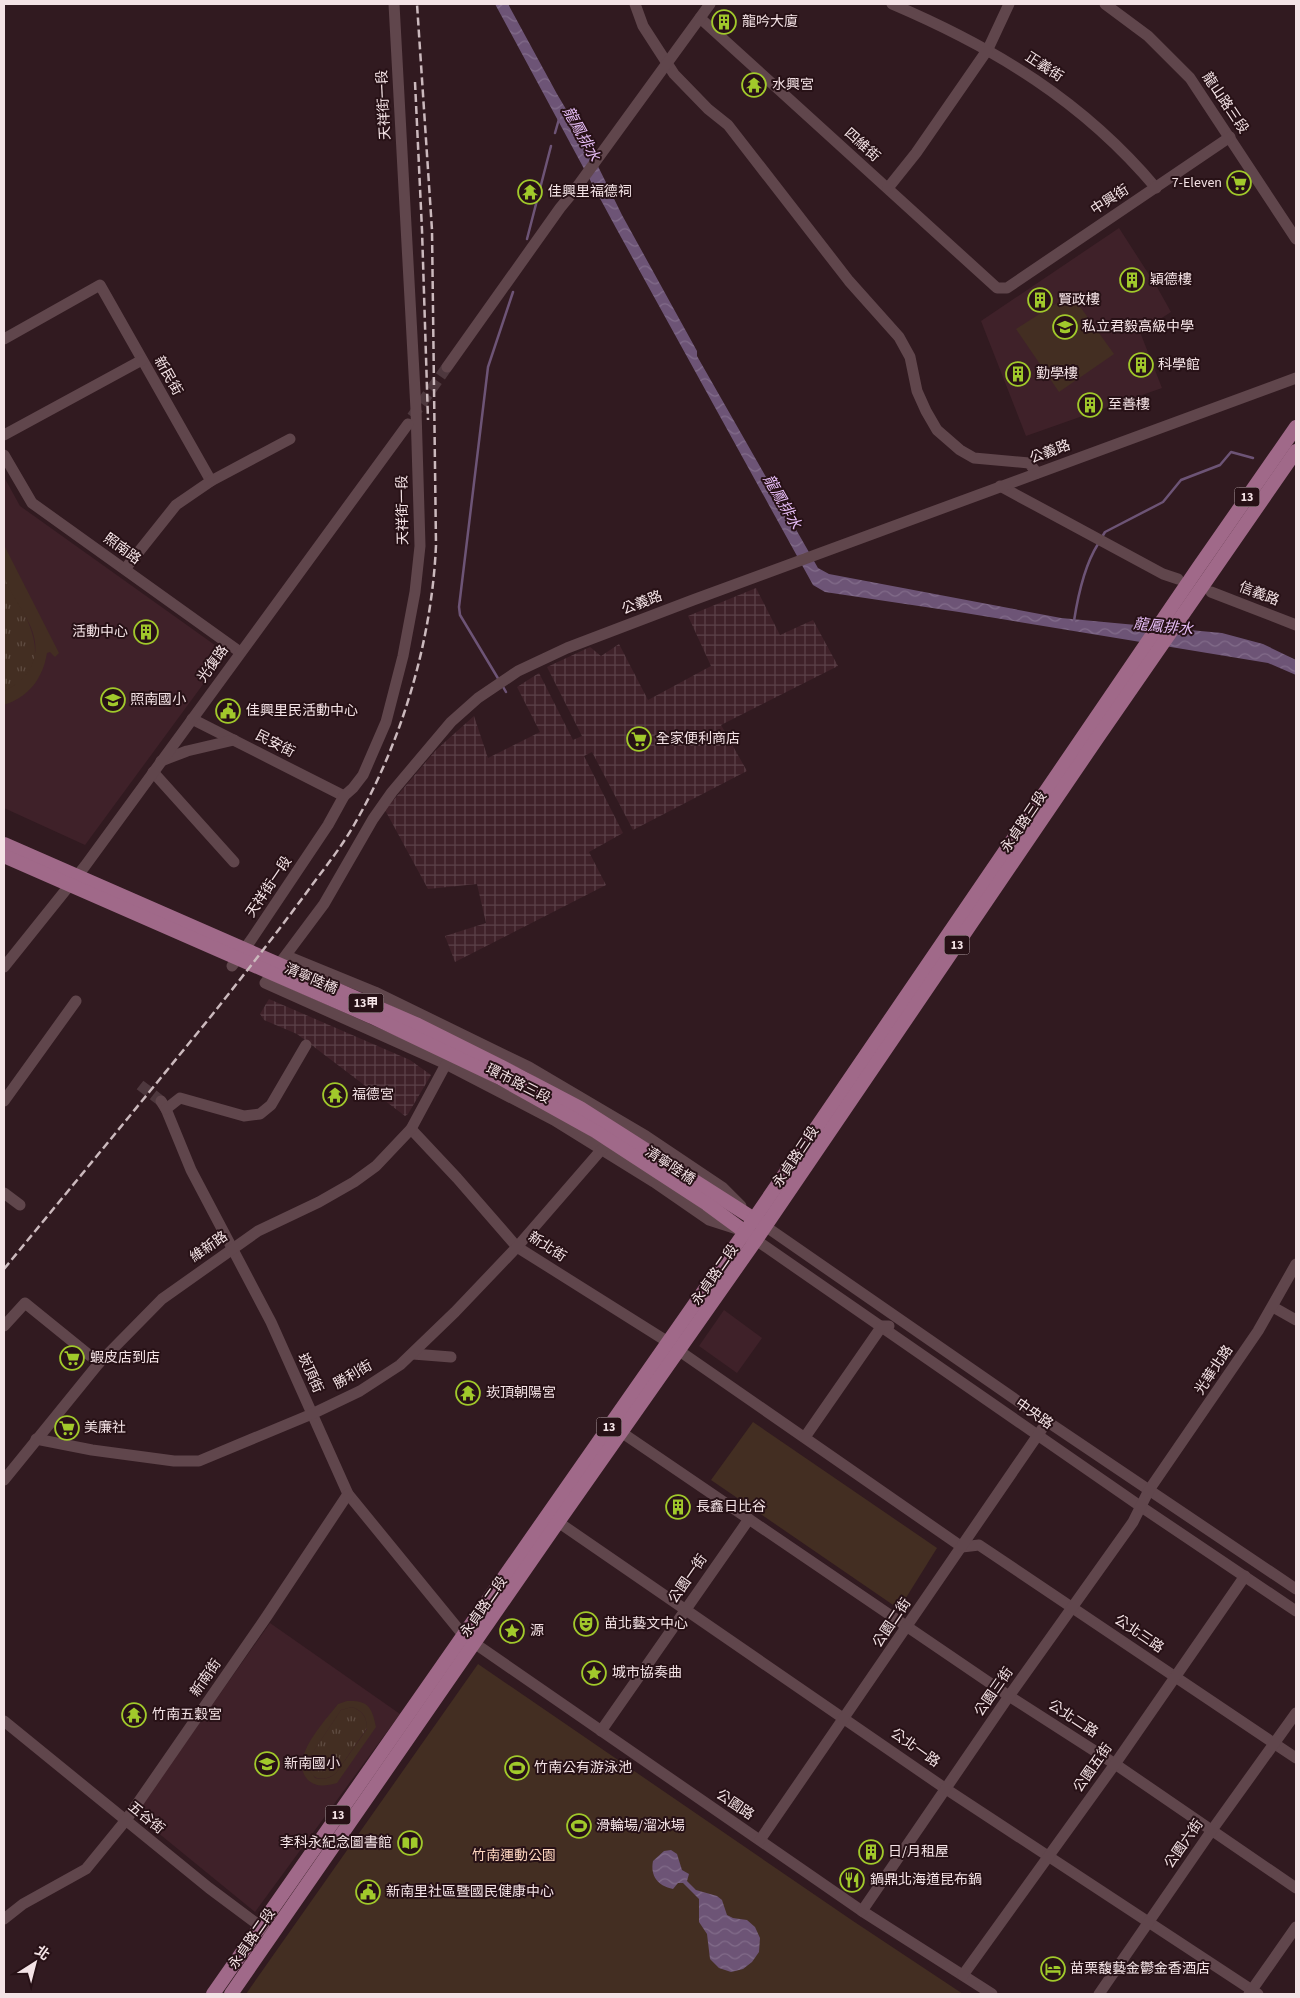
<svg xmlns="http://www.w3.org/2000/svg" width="1300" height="1998" viewBox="0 0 1300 1998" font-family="'Source Sans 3','Noto Sans TC',sans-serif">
  <defs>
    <pattern id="industrial-grid" width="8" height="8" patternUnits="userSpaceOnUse" patternTransform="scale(1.25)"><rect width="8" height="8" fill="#3f2129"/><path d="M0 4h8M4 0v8" fill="none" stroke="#5b4148"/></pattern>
    <pattern id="grass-tufts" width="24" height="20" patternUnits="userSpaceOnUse" patternTransform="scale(1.25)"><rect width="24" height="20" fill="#432e22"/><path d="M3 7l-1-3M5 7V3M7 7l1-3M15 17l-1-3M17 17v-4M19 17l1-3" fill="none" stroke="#5f4c42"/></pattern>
    <pattern id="water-waves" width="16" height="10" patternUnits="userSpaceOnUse" patternTransform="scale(1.25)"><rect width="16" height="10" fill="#6d5476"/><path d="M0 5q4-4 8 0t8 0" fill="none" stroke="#826c8a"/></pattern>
  </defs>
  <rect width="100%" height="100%" fill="#311a20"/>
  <g fill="#3f2129">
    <path d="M1119,228l38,59 14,25 -31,20 22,56 -136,48 -45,-115z"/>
    <path d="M4,477l16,29 206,147 -141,192 -81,-37z"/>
    <path d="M724,1310l38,28 -25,35 -38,-27z"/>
    <path d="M270,1623l130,91 -145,198 -120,-98z"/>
  </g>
  <g fill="url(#industrial-grid)">
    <path d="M756,588l24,47 33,-15 25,46 -117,59 26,46 -114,59 -41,-78 -8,4 39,77 -34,19 17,33 -151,77 -10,-26 41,-13 -9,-39 -49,5 -43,-79 51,-60 38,-34 14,42 52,-26 -23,-45 22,-14 34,67 9,-4 -35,-69 43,-20 11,9 18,-12 29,56 63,-34 -23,-50z"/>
    <path d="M269,999l141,61 21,15 -23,39 -3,2 -108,-82 -33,-14 -4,-6z"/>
  </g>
  <g fill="url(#grass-tufts)">
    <path d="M4,575c18,35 60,93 0,116z"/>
    <path d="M352,1707c10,4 15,10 15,21l-31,45c-13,11 -28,6 -29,-12l34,-51z"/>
  </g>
  <g fill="#432e22" fill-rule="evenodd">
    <path d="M1071,294l43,60 -55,38 -43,-63z"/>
    <path d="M4,545l55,108 -4,4 -5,-5 -3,1c-4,25 -18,44 -43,52v-14c11,-5 20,-12 26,-22 19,-35 -16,-63 -26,-93 -3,-9 0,-22 0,-31z"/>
    <path d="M753,1422l184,126 -38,61 -188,-129z"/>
    <path d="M478,1664l375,257 110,73h-717z"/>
    <path d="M347,1701c21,-1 25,6 29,26l-39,56c-11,3 -21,5 -30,-4 -18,-21 18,-58 31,-75zM352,1707c11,4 15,10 15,22l-31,44c-7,6 -12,7 -21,5l-8,-11v-6l34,-51z"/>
  </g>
  <g fill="url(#water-waves)">
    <path d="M495,4h13l49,90 31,52 34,69 75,136v5l121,212 11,6 232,44 161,15 41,11 33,16v15l-28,-12 -309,-51 -134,-20 -12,-7 -197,-357z"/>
    <path d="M671,1850l6,4 5,16 7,4 -2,7 9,9 21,6 5,4 5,15 6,3 14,2 8,7 5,11 -1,14 -7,10 -9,7 -12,3 -12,-4 -9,-9 -3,-25 -8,-12v-23l-16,-16h-5l-5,6c-15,-3 -23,-13 -20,-28l11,-10z"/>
  </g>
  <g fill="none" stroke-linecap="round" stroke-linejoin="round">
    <g stroke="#6d5476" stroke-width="2.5">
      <path d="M555,133l4,-14"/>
      <path d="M527,239l24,-93"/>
      <path d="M1102,537l3,-5 58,-30 18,-22 39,-15 11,-13 22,6"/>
      <path d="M1074,621c4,-26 10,-55 24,-77"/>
      <path d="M499,680l-39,-65 -1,-8 29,-240 25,-75"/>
      <path d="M502,685l4,7"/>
    </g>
    <g stroke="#4e383e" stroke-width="11" stroke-dasharray="11 5.5" stroke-linecap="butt">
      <path d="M412,417l35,-50"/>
      <path d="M140,1085l21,16"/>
    </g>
    <g stroke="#60464c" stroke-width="11">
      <path d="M635,4l8,22 31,48 34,35 20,16 121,156 50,56 11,20 7,34 9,20 11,19 23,20 14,8 55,5 8,10"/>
      <path d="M892,4c103,44 191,97 264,184"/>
      <path d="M1105,4l43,32 42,42 106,161"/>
      <path d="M700,18l297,270h10l223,-151"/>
      <path d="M888,188l28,-35 72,-104 21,-45"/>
      <path d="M4,339l96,-54 111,196"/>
      <path d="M447,367l113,-159 14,-17 136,-187"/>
      <path d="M4,435l138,-75"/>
      <path d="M4,455l28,48 208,149"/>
      <path d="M1000,486l163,88 15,5"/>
      <path d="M125,569l51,-64 35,-24 79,-42"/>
      <path d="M1211,592l85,33"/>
      <path d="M192,719l152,77"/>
      <path d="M161,761l26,-10 47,-11"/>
      <path d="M153,772l81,90"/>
      <path d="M287,956l88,36 154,75 117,69 76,51 19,19"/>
      <path d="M232,966l19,-26 77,-115 16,-29 9,-8 10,-13 23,-53 17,-66 12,-64 5,-46 -4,-136 -22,-406"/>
      <path d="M4,967l81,-101 323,-442"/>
      <path d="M4,1101l72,-100"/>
      <path d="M161,1101l5,8 25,61 80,152 77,172 116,142 398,275 130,83"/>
      <path d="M166,1109l14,-11 64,18 16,-2 11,-9 35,-60"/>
      <path d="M411,1129l46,49 60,69 151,95"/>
      <path d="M4,1193l16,12"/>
      <path d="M765,1226l283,196 248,167"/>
      <path d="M737,1229l-28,-9 -55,-38 -100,-62 -108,-56 -181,-81 59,-79 49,-85 19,-27 59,-70 27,-24 40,-27 49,-23 126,-48 603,-222"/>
      <path d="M756,1240l384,266 156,105"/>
      <path d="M1273,1307l23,13"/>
      <path d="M4,1326l21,-23 74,60"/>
      <path d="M678,1350l284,197 17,-2 317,213"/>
      <path d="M413,1354l38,3"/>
      <path d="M621,1432l388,264 106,68 181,124"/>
      <path d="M805,1437l77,-111h7"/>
      <path d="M36,1439l56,11 82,11h25l113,-47 48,-23 40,-26 55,-53 62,-65 85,-98"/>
      <path d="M4,1480l95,-117 63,-64 96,-68 61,-29 35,-20 22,-16 35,-37 35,-65"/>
      <path d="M558,1522l388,267 312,205"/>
      <path d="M4,1721l205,167 63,47"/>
      <path d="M601,1731l148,-212"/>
      <path d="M760,1840l282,-411"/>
      <path d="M862,1911l147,-215 124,-174 16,-32 109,-159 38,-67"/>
      <path d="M4,1919l19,-15 63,-35 40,-49 141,-204 81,-122"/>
      <path d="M963,1975l152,-211 130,-188"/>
      <path d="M1099,1994l113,-164 84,-117"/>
      <path d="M1249,1994l47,-67"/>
    </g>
    <g stroke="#a06989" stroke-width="14">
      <path d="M4,844l414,181 84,42 78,41 182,116"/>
      <path d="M4,856l368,161 128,61 95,53 112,73 45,33"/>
      <path d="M213,1994l541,-775 444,-651 98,-141"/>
      <path d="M231,1994l327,-472 198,-282 342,-503 198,-286"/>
    </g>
    <g stroke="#cbb9bd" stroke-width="2.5" stroke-dasharray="8 4" stroke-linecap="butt">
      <path d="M415,82l7,148 6,190"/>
      <path d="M4,1269c69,-84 139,-169 208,-254 34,-43 68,-86 100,-130 15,-20 30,-39 42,-60 48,-83 78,-185 82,-280l-4,-315 -15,-226"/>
    </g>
  </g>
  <defs>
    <g id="building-ring" transform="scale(1.25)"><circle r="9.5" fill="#271116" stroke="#a1c92b" stroke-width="1.5"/><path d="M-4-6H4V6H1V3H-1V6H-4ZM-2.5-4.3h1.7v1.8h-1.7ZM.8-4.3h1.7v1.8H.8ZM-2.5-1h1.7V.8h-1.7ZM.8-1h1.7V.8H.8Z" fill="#a1c92b"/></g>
    <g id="temple-ring" transform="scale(1.25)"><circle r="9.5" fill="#271116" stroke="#a1c92b" stroke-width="1.5"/><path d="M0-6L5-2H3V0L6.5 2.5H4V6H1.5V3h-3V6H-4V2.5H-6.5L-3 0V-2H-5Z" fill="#a1c92b"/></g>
    <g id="supermarket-ring" transform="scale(1.25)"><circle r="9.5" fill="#271116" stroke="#a1c92b" stroke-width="1.5"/><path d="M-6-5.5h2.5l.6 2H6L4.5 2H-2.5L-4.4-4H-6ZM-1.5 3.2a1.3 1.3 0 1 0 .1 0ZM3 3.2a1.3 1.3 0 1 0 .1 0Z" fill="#a1c92b"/></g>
    <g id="school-ring" transform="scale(1.25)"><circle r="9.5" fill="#271116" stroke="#a1c92b" stroke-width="1.5"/><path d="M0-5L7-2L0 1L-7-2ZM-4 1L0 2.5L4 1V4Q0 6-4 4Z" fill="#a1c92b"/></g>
    <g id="civic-ring" transform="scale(1.25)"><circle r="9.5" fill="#271116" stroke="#a1c92b" stroke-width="1.5"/><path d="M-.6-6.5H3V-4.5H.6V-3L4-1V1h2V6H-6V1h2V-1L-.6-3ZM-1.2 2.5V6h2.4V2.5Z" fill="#a1c92b"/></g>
    <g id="theatre-ring" transform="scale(1.25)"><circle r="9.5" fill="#271116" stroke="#a1c92b" stroke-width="1.5"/><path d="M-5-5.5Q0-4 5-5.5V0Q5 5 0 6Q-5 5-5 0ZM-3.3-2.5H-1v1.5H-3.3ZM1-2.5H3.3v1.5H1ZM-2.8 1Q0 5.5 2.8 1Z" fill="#a1c92b"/></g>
    <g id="sight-ring" transform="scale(1.25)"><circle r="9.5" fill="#271116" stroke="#a1c92b" stroke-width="1.5"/><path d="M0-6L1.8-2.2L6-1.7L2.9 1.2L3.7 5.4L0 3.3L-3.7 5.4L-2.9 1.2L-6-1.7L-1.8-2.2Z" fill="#a1c92b"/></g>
    <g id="stadium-ring" transform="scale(1.25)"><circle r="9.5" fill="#271116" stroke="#a1c92b" stroke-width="1.5"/><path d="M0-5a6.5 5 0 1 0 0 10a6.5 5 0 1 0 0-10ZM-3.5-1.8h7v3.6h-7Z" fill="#a1c92b"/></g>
    <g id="library-ring" transform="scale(1.25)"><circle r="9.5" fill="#271116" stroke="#a1c92b" stroke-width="1.5"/><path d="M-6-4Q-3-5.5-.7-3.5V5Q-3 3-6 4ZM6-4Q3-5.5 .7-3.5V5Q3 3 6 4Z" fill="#a1c92b"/></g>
    <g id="restaurant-ring" transform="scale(1.25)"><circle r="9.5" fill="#271116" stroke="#a1c92b" stroke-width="1.5"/><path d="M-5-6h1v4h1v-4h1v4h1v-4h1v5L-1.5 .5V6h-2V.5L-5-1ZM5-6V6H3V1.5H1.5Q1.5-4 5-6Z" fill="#a1c92b"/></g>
    <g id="hotel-ring" transform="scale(1.25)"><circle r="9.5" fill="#271116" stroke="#a1c92b" stroke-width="1.5"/><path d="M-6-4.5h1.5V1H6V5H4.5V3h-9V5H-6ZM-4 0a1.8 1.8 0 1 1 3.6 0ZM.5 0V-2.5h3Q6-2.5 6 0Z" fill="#a1c92b"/></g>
  </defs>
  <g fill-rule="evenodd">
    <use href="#building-ring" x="724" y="22"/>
    <use href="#temple-ring" x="754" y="85"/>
    <use href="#supermarket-ring" x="1239" y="183"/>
    <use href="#temple-ring" x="530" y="192"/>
    <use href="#building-ring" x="1132" y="280"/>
    <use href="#building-ring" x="1040" y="300"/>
    <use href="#school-ring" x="1065" y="327"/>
    <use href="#building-ring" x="1141" y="365"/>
    <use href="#building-ring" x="1018" y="374"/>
    <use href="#building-ring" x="1090" y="405"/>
    <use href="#building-ring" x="146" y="632"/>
    <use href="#school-ring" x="113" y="700"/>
    <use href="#civic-ring" x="228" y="711"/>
    <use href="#supermarket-ring" x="639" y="739"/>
    <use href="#temple-ring" x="335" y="1095"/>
    <use href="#supermarket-ring" x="72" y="1358"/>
    <use href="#temple-ring" x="468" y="1393"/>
    <use href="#supermarket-ring" x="67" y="1428"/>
    <use href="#building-ring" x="678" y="1507"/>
    <use href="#theatre-ring" x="586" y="1624"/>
    <use href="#sight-ring" x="512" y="1631"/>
    <use href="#sight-ring" x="594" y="1673"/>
    <use href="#temple-ring" x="134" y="1715"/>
    <use href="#school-ring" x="267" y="1764"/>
    <use href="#stadium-ring" x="517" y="1768"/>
    <use href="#stadium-ring" x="579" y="1826"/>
    <use href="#library-ring" x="410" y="1843"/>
    <use href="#building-ring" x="871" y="1852"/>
    <use href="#restaurant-ring" x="852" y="1880"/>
    <use href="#civic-ring" x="368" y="1892"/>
    <use href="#hotel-ring" x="1053" y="1969"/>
  </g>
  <g text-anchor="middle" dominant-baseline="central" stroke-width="4" stroke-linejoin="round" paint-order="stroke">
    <g fill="#271116" stroke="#b6a4a8" stroke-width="1">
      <rect x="1234.5" y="487.5" width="25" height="19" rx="4"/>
      <rect x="944.5" y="935.5" width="25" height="19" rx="4"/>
      <rect x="348.5" y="993.5" width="35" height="19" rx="4"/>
      <rect x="596.5" y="1417.5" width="25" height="19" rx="4"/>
      <rect x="325.5" y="1805.5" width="25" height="19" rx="4"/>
    </g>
    <g font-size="12" font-weight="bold" fill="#f4e3e6">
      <text x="1247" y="497">13</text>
      <text x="957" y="945">13</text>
      <text x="366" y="1003">13甲</text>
      <text x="609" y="1427">13</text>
      <text x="338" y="1815">13</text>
    </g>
    <g font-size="14" fill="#f4e3e6" stroke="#271116" text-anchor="start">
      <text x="742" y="22">龍吟大廈</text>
      <text x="772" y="85">水興宮</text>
      <text x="1222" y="183" text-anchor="end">7-Eleven</text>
      <text x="548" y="192">佳興里福德祠</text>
      <text x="1150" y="280">穎德樓</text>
      <text x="1058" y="300">賢政樓</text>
      <text x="1082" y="327">私立君毅高級中學</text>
      <text x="1158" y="365">科學館</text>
      <text x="1036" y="374">勤學樓</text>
      <text x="1108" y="405">至善樓</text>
      <text x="128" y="632" text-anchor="end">活動中心</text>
      <text x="130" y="700">照南國小</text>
      <text x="246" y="711">佳興里民活動中心</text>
      <text x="656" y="739">全家便利商店</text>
      <text x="352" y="1095">福德宮</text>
      <text x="90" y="1358">蝦皮店到店</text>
      <text x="486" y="1393">崁頂朝陽宮</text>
      <text x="84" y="1428">美廉社</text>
      <text x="696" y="1507">長鑫日比谷</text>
      <text x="604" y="1624">苗北藝文中心</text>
      <text x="530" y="1631">源</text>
      <text x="612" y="1673">城市協奏曲</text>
      <text x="152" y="1715">竹南五穀宮</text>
      <text x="284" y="1764">新南國小</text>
      <text x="534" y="1768">竹南公有游泳池</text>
      <text x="596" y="1826">滑輪場/溜冰場</text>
      <text x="392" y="1843" text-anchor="end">李科永紀念圖書館</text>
      <text x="888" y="1852">日/月租屋</text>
      <text x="870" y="1880">鍋鼎北海道昆布鍋</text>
      <text x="386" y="1892">新南里社區暨國民健康中心</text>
      <text x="1070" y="1969">苗栗馥藝金鬱金香酒店</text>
    </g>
    <g font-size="14" fill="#f4e3e6" stroke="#271116">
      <text transform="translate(1044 67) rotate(33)">正義街</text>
      <text transform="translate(1225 103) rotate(56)">龍山路三段</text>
      <text transform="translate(384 105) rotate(-93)">天祥街一段</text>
      <text transform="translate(862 145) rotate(42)">四維街</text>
      <text transform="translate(1110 200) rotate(-33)">中興街</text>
      <text transform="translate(168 376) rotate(61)">新民街</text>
      <text transform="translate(1050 452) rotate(-20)">公義路</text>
      <text transform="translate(403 510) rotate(-91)">天祥街一段</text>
      <text transform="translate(122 549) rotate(36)">照南路</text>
      <text transform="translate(1259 594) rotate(21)">信義路</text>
      <text transform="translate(642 603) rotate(-21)">公義路</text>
      <text transform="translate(213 664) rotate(-54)">光復路</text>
      <text transform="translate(275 744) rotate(27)">民安街</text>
      <text transform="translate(1024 822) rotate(-56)">永貞路三段</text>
      <text transform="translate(269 887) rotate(-56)">天祥街一段</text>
      <text transform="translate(311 979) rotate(23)">清寧陸橋</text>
      <text transform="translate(518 1084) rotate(27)">環市路三段</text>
      <text transform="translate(796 1157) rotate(-56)">永貞路三段</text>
      <text transform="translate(670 1166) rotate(33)">清寧陸橋</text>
      <text transform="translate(209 1247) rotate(-35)">維新路</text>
      <text transform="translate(547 1247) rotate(33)">新北街</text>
      <text transform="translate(715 1275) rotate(-55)">永貞路二段</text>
      <text transform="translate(1214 1370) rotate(-56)">光華北路</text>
      <text transform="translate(310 1373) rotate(66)">崁頂街</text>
      <text transform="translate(353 1375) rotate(-30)">勝利街</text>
      <text transform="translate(1034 1414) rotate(35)">中央路</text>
      <text transform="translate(688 1579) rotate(-55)">公園一街</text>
      <text transform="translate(484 1607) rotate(-55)">永貞路二段</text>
      <text transform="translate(892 1623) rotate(-56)">公園二街</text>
      <text transform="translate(1139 1634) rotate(34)">公北三路</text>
      <text transform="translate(206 1678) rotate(-55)">新南街</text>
      <text transform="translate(994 1692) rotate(-55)">公園三街</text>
      <text transform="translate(1073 1719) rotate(33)">公北二路</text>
      <text transform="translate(915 1748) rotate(35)">公北一路</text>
      <text transform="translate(1093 1768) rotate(-55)">公園五街</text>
      <text transform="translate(735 1805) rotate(34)">公園路</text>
      <text transform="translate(146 1818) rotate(39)">五谷街</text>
      <text transform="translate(1184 1844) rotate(-55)">公園六街</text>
      <text transform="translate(252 1939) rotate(-55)">永貞路二段</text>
    </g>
    <g font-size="14" fill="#fed6bf" stroke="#271116">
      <text x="514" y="1856">竹南運動公園</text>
    </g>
    <g font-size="15" font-style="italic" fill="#e7bef8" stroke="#271116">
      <text transform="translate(581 134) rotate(61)">龍鳳排水</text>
      <text transform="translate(782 502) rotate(60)">龍鳳排水</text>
      <text transform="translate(1163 627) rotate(6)">龍鳳排水</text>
    </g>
  </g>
  <rect width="1300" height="1998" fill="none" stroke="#f4e3e6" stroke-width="10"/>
  <g transform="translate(35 1963) rotate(36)" stroke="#271116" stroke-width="4" paint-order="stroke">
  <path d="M0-4L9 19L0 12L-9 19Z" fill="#f4e3e6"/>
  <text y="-8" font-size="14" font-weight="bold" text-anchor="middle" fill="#f4e3e6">北</text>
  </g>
</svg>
